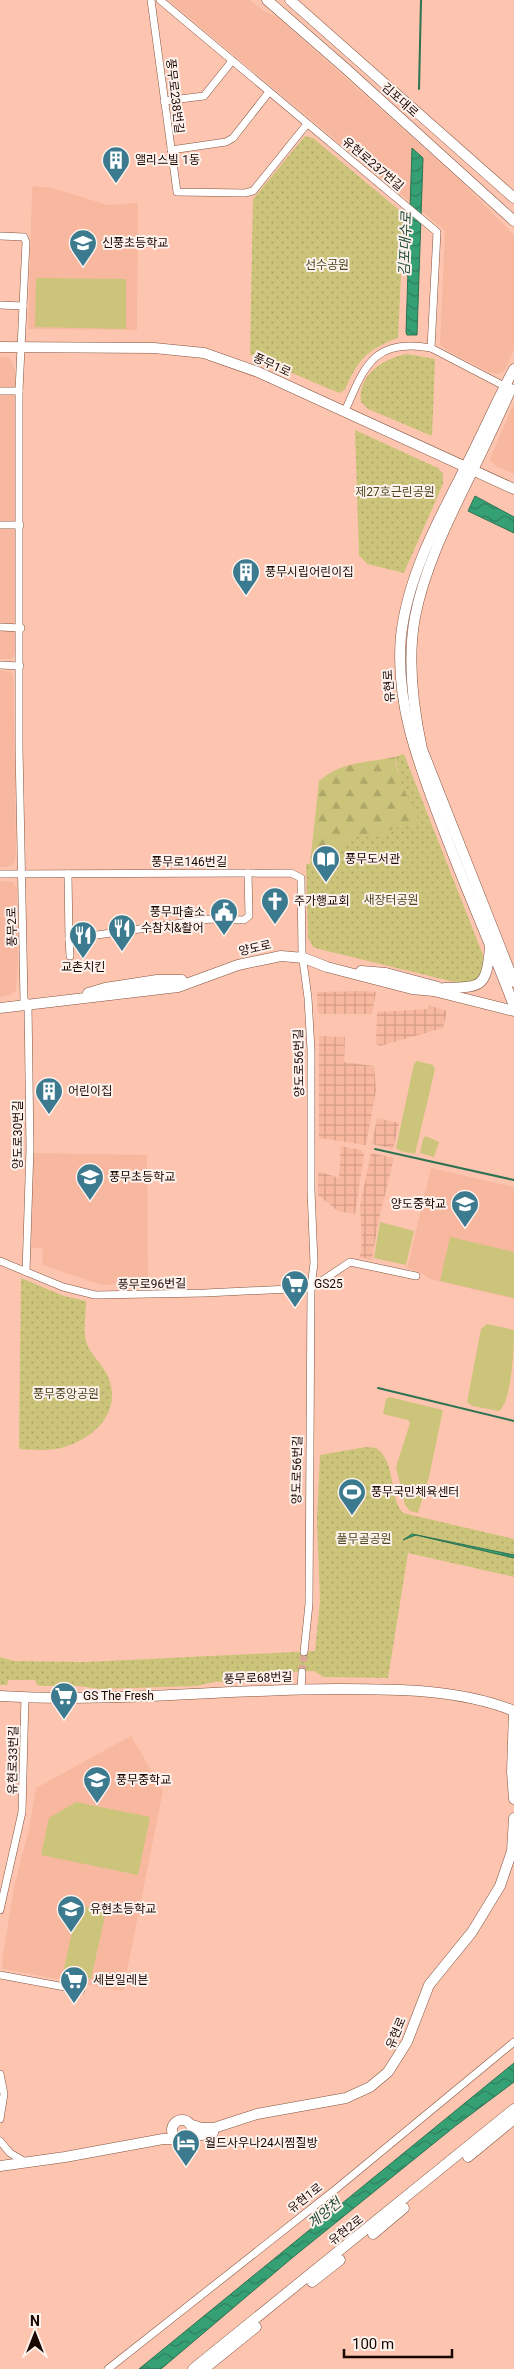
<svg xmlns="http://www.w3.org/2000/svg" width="514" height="2369" viewBox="0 0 514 2369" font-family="Roboto,'Noto Sans KR',sans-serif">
  <defs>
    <pattern id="industrial-grid" width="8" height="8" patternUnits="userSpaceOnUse" patternTransform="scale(1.25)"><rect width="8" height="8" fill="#f7b89f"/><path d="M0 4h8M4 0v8" fill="none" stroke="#d39d87"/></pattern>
    <pattern id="forest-firs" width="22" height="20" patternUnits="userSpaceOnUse" patternTransform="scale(1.25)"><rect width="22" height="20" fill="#ccc47a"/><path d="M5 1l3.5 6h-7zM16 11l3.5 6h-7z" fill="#afa768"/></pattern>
    <pattern id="park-dots" width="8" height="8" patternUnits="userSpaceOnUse" patternTransform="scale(1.25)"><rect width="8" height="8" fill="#ccc47a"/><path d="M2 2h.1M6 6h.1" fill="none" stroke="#afa768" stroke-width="1.8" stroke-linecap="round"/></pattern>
    <pattern id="water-waves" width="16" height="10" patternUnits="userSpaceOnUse" patternTransform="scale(1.25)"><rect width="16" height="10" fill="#36a075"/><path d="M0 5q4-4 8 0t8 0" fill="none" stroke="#2d805e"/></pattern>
  </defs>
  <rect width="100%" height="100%" fill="#fdc5af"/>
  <g fill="#f7b89f">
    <path d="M168,0h82l14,11 13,6 184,164 53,54v115l-9,20 -7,4 -9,-2 -36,-18 -13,-9 5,-114z"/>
    <path d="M34,186l18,2 56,17 30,-2 -1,127 -109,-1 4,-140z"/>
    <path d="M0,357l10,1 5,12v282l-2,6 -3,1h-10z"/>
    <path d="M514,403v71l-19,-8 -5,-7z"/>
    <path d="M0,670l12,3 2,7 2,175 -2,9 -6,3h-8z"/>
    <path d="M0,881l13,1 4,6 1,72 -2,31 -6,4 -10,2z"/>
    <path d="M33,1153l114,2 1,129 -46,1 -60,-20 1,-17h-12z"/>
    <path d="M431,1168l83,19v112l-84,-20 -10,-7 -13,-4z"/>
    <path d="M131,1736l32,55 -40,200 -120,-22 -1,-7 12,-75 15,-58 7,-41z"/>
  </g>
  <g fill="url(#industrial-grid)">
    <path d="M361,991l15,1 -4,22h-54l-1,-22z"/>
    <path d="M429,1005l18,6 -4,17 -63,18 -4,-2 1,-32 51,-3z"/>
    <path d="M319,1036l26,1 -1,25 30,4 2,24 -10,55 -47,-7z"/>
    <path d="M377,1118l22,5 -6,26 -21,-5z"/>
    <path d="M341,1146l20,4 3,5 -9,59 -17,-3 -20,-16v-24l21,7z"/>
    <path d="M371,1153l23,5 -16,65 -6,37 -12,-3 2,-16 -2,-35z"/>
  </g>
  <g fill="#ccc47a">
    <path d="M36,278l90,1v50l-91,-2z"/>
    <path d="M417,1061l16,4 2,4 -20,85 -15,-3 -4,-3 18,-84z"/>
    <path d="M426,1136l13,6 -5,15 -14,-4 3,-14z"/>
    <path d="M380,1222l34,9 -8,34 -32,-7z"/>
    <path d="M450,1237l64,15v46l-74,-17z"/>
    <path d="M487,1324l27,6c0,17 -2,71 -15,81l-27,-5 -5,-4 14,-73z"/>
    <path d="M389,1397l54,13 -14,67 -11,36 -8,-2 -5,-6 -9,-38 14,-44 -2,-3 -25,-6 3,-15z"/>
    <path d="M76,1802l74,15 -12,58 -97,-20 8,-37z"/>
    <path d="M78,1905l28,6 -15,68 -28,-6z"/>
  </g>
  <path fill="url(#forest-firs)" d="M395,757l2,12 23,51 -1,5 -23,2 -16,9h-22l-11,4 -9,8 -7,16h-21l9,-83c22,-20 49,-18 76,-24z"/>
  <g fill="url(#park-dots)">
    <path d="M305,136l8,2 91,76 -6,124c-31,11 -41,23 -53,52l-6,3 -89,-38 3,-156z"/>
    <path d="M407,354l28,5 -3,77 -64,-27 -7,-7c-4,-27 23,-44 46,-48z"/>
    <path d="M355,430l83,38 5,6v10l-39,89 -37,-9 -8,-9z"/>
    <path d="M404,754l79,201 -1,20 -8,7 -16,1 -139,-34 -6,-2 -5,-9 -2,-74h25l7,-16 9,-8 11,-4h22l16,-9 21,-2 3,-2 -18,-38 -7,-28z"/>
    <path d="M21,1278l43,18 22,5c0,14 -4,33 2,46 7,12 18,21 22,35 10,34 -19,58 -49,66 -14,3 -28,2 -42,1z"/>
    <path d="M366,1447l10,1c21,14 12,48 27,65l111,26v38l-106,-24 -20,125 -65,-1 -9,-6 -24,1 -7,8 -69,2 -17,4 -98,3 -19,-3h-39l-4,-1 -2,-5h-27l-1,5h-7v-28l14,4 73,1 228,-11 5,-50 -3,-81 3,-65z"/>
  </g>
  <g fill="url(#water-waves)" stroke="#2d7252">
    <path d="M412,148l11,10 -6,177h-10l-1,-3z"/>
    <path d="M475,496l39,21v16l-46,-22z"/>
    <path d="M412,1534l102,21v3l-98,-23 -13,5z"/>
    <path d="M514,2063v19l-60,45 -162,131 -131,111h-22z"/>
  </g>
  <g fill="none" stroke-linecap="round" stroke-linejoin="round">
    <g stroke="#2d7252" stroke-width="2">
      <path d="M419,89l2,-89"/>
      <path d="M375,1149l139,31"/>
      <path d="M378,1388l136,33"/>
    </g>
    <path stroke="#dba895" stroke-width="7" stroke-dasharray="7 3.5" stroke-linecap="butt" d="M302,1672l2,-20"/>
    <g stroke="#835440" stroke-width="8">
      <g id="street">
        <path d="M151,0l26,192 68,1 8,-2 54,-67"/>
        <path d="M160,0l277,232 -6,116 77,40"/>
        <path d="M164,101l40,-5 28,-35"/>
        <path d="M171,150l55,-8 7,-4 36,-46"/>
        <path d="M0,236l24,1 2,5 -7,149v357l5,252 4,4 2,144 -4,124"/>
        <path d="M0,305l23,1"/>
        <path d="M0,391h19"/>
        <path d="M345,411c19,-43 28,-74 86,-63"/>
        <path d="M0,525h20"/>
        <path d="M0,627l21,1"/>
        <path d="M0,665l20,1"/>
        <path d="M0,874l291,-1 10,5 1,75 6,45 3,52v140l3,73 -3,25"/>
        <path d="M68,874l1,65 141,-20 34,1 5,-4 -1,-43"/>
        <path d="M69,939l1,17"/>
        <path d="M0,1261l63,26 32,8 110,-2 106,-5"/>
        <path d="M311,1288l39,-26 66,14"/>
        <path d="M304,1652l5,-48 2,-319"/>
        <path d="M301,1689l1,-17"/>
        <path d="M0,1910l22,-98 3,-115"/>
        <path d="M0,1975l81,15"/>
        <path d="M0,2074l4,20 -4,25"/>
        <path d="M0,2141l10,12 17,10"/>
        <path d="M108,2369l228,-180 178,-147"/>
      </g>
    </g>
    <g stroke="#835440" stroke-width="11">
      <g id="secondary">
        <path d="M267,0l77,67 170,154"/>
        <path d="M290,0l224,198"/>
        <path d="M0,347l154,1 50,5 54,19 256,117"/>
        <path d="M514,369c-17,31 -31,64 -47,95 -28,55 -59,110 -66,172 -6,67 17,126 40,187 23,62 50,122 73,183"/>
        <path d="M511,389c-14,31 -29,63 -44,93 -21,43 -43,88 -52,135 -8,43 -2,90 7,132l92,233"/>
        <path d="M361,971l25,2 52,14"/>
        <path d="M444,988c38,-1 42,0 46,-40"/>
        <path d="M88,993l17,-5 52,-8h25"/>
        <path d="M0,1008l178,-21 60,-22 43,-9 23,2 23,9 85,22 22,2 80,20"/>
        <path d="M0,1696c113,7 225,-7 338,-7 58,0 122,0 176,22"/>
        <path d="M514,1712l-2,60 2,27"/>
        <circle cx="182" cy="2130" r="10"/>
        <path d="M192,2125l10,3h12l43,-14 89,-16 24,-11 18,-15 19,-30 22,-57 43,-53 28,-46 12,-35 2,-33"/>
        <path d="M189,2137l24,-4"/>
        <path d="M468,2157l46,-38"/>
        <path d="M0,2166l65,-9 98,-18h14"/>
        <path d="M373,2234l31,-26"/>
        <path d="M312,2282l28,-22"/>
        <path d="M193,2369l321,-260"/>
        <path d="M204,2369l52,-42"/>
      </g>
    </g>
    <use href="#street" stroke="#fff" stroke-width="7"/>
    <use href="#secondary" stroke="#fff" stroke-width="10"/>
  </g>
  <defs>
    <g id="building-pin" transform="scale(1.4375)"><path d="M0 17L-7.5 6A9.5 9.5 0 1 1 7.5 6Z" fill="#3b7a8f" stroke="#fef2ed"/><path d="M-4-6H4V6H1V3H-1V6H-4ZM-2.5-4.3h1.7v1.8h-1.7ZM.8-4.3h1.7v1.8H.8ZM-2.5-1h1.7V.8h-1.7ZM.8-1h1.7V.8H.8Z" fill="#fff"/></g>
    <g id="school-pin" transform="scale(1.4375)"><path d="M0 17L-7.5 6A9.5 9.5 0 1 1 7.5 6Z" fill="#3b7a8f" stroke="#fef2ed"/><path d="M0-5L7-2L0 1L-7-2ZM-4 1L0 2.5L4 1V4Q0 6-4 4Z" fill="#fff"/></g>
    <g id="library-pin" transform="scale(1.4375)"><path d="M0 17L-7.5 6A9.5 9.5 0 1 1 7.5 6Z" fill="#3b7a8f" stroke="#fef2ed"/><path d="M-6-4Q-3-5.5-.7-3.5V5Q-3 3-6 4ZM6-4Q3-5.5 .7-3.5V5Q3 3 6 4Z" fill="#fff"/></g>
    <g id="church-pin" transform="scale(1.4375)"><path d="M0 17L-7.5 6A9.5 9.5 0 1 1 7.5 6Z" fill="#3b7a8f" stroke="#fef2ed"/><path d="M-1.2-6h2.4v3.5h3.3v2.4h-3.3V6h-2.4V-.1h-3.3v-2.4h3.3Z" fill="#fff"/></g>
    <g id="civic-pin" transform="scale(1.4375)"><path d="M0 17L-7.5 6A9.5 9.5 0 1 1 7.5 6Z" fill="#3b7a8f" stroke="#fef2ed"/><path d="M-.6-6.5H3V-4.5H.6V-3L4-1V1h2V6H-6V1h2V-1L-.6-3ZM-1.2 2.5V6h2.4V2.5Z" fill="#fff"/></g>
    <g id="restaurant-pin" transform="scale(1.4375)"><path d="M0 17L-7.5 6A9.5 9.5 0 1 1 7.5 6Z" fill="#3b7a8f" stroke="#fef2ed"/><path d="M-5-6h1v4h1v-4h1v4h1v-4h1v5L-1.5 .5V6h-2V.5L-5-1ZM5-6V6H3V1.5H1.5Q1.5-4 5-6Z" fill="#fff"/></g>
    <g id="supermarket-pin" transform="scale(1.4375)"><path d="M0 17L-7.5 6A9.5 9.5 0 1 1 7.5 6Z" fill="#3b7a8f" stroke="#fef2ed"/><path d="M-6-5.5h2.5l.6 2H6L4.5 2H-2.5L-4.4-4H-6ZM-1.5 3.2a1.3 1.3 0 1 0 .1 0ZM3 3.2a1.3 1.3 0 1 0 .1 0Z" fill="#fff"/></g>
    <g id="stadium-pin" transform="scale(1.4375)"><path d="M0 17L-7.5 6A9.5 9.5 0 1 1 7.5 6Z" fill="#3b7a8f" stroke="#fef2ed"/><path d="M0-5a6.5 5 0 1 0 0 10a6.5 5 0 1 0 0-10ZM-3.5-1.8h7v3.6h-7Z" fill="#fff"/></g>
    <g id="hotel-pin" transform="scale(1.4375)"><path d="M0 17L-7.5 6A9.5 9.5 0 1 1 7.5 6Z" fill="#3b7a8f" stroke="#fef2ed"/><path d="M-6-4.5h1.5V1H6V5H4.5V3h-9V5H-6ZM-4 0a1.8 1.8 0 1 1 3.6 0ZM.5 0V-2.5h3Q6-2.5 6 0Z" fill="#fff"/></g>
  </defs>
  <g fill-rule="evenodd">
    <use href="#building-pin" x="116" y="160"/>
    <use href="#school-pin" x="83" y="243"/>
    <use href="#building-pin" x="246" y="572"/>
    <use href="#library-pin" x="326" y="859"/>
    <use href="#church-pin" x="275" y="901"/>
    <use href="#civic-pin" x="224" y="912"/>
    <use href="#restaurant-pin" x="122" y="928"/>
    <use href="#restaurant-pin" x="83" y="935"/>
    <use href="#building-pin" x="49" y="1091"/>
    <use href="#school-pin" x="90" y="1177"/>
    <use href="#school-pin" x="465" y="1204"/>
    <use href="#supermarket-pin" x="295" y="1284"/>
    <use href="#stadium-pin" x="352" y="1492"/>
    <use href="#supermarket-pin" x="64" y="1696"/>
    <use href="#school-pin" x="97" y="1780"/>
    <use href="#school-pin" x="71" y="1909"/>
    <use href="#supermarket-pin" x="74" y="1980"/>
    <use href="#hotel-pin" x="186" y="2143"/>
  </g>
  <g text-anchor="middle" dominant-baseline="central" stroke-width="4" stroke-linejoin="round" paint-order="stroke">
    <g font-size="12" fill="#190702" stroke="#fef2ed">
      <text transform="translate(175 96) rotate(83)">풍무로238번길</text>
      <text transform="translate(400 100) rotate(42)">김포대로</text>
      <text transform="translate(373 164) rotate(40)">유현로237번길</text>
      <text transform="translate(272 365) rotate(24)">풍무1로</text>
      <text transform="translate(389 686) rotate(-94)">유현로</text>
      <text x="189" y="862">풍무로146번길</text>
      <text transform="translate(12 927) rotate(-91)">풍무2로</text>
      <text transform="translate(255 948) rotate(-13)">양도로</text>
      <text transform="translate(299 1063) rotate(-91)">양도로56번길</text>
      <text transform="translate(18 1135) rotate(-90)">양도로30번길</text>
      <text transform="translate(152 1284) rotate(-1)">풍무로96번길</text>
      <text transform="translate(297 1470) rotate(-89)">양도로56번길</text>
      <text transform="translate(258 1678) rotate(-2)">풍무로68번길</text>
      <text transform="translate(13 1760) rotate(-89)">유현로33번길</text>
      <text transform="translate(396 2033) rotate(-67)">유현로</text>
      <text transform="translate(305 2198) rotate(-38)">유현1로</text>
      <text transform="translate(346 2230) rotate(-38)">유현2로</text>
    </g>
    <g font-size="12" fill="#190702" stroke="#fef2ed" text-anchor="start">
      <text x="135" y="160">앨리스빌 1동</text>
      <text x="102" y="243">신풍초등학교</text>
      <text x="265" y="572">풍무시립어린이집</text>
      <text x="345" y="859">풍무도서관</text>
      <text x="294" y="901">주가행교회</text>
      <text x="205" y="912" text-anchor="end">풍무파출소</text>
      <text x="141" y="928">수참치&amp;활어</text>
      <text x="83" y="967" text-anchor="middle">교촌치킨</text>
      <text x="68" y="1091">어린이집</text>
      <text x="109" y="1177">풍무초등학교</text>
      <text x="446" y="1204" text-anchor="end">양도중학교</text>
      <text x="314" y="1284">GS25</text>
      <text x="371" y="1492">풍무국민체육센터</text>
      <text x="83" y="1696">GS The Fresh</text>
      <text x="116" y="1780">풍무중학교</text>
      <text x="90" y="1909">유현초등학교</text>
      <text x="93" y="1980">세븐일레븐</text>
      <text x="205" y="2143">월드사우나24시찜질방</text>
    </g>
    <g font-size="12" fill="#4c4720" stroke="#fef2ed">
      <text x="327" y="265">선수공원</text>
      <text x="395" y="492">제27호근린공원</text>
      <text x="391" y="900">새장터공원</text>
      <text x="66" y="1394">풍무중앙공원</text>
      <text x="364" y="1539">풀무골공원</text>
    </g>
    <g font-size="14" font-style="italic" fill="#1f4a37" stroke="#fef2ed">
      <text transform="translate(405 244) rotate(-88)">김포대수로</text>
      <text transform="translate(324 2213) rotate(-39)">계양천</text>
    </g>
  </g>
  <g transform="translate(35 2334)" stroke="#fef2ed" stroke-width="4" paint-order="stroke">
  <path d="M0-4L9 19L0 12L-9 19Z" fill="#190702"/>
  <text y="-8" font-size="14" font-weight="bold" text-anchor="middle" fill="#190702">N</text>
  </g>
  <path d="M344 2349v8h108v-8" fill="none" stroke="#190702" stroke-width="2.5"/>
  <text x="352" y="2349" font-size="15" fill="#190702" stroke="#fef2ed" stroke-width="4" paint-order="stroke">100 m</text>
</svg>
